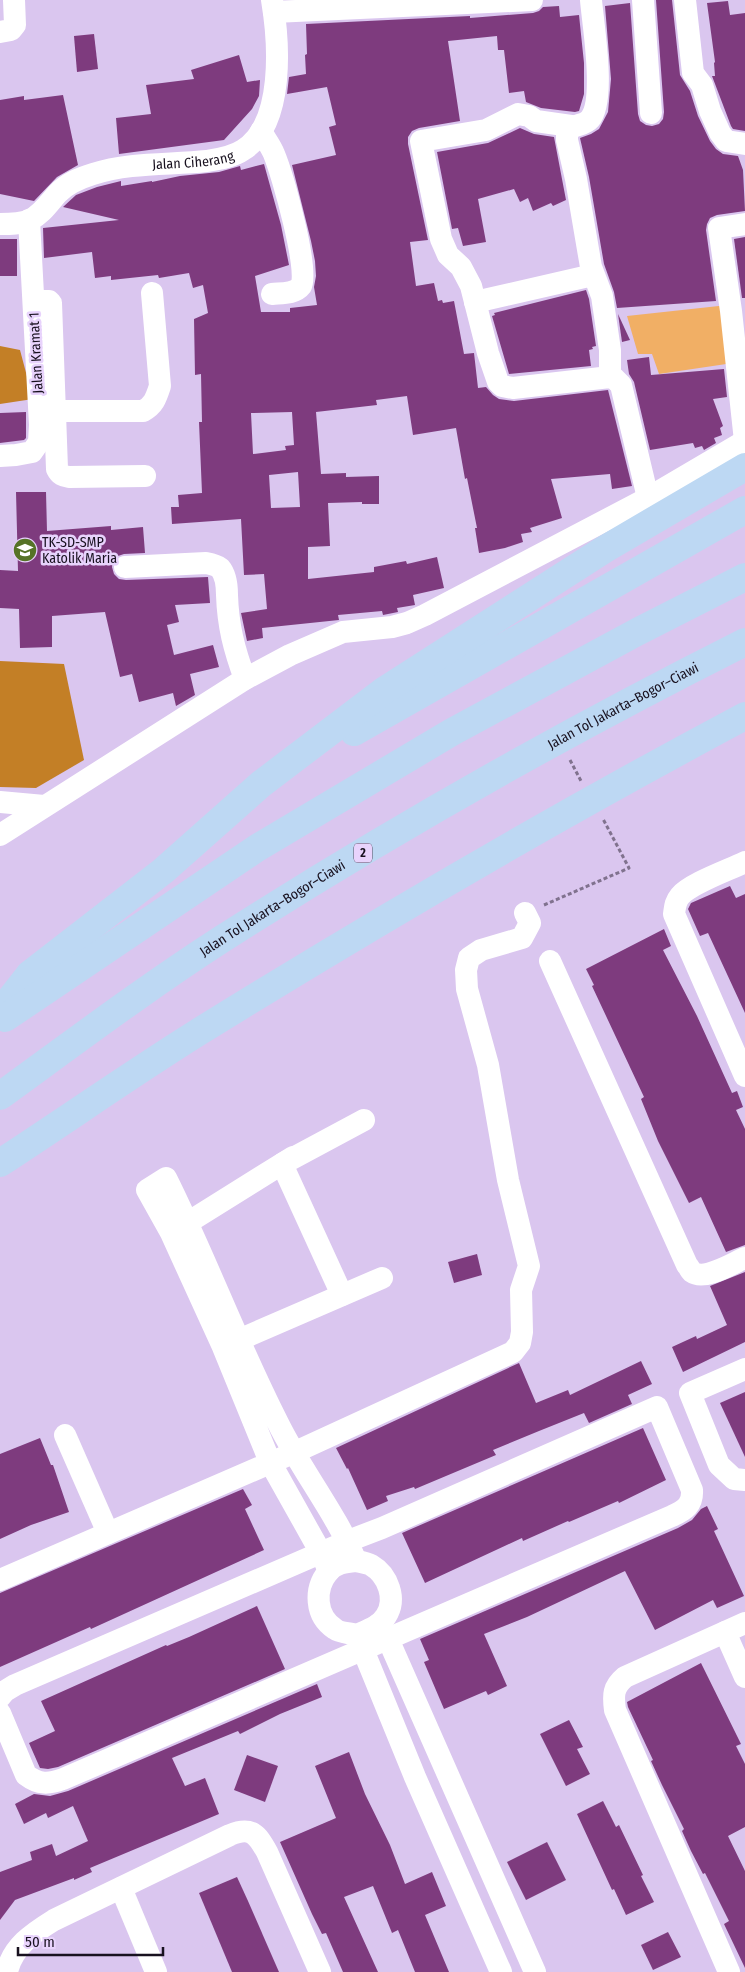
<svg xmlns="http://www.w3.org/2000/svg" width="745" height="1972" viewBox="0 0 745 1972" font-family="'Fira Sans Condensed',sans-serif">
  <rect width="100%" height="100%" fill="#dac6ef"/>
  <path fill="#f1af65" d="M728,305l5,58 -74,11 -7,-20h-14l-11,-38z"/>
  <g fill="#c37f26">
    <path d="M0,346l20,4 13,49 -33,5z"/>
    <path d="M0,661l64,3 20,96 -48,28 -36,-1z"/>
  </g>
  <g fill="#7e3b7e" fill-rule="evenodd">
    <path d="M656,0h16l8,75 10,16 8,25 12,25 6,8 7,5 15,2 5,14 2,41 -28,4 -7,3 -3,6 -1,6 10,71 -99,7 -3,-16 -10,-28 -15,-87 -9,-39 11,-4 8,-5 9,-17 3,-33 -6,-73 25,-3 8,111 2,7 6,4 6,1 7,-2 4,-5 1,-7z"/>
    <path d="M728,1l2,14 15,-2v118l-12,-2 -2,-3 -19,-50h3l-1,-13 1,-1 -8,-59z"/>
    <path d="M559,6l1,11 19,-2 5,48v31l-5,17 -4,1 -34,-4 -15,-6 -2,-11 -15,2 -5,-43h-6l-1,-14 -49,5 12,80 -41,7 -7,3 -4,6v7l20,96 -18,2 6,44 18,-3 4,18 4,-1 1,3 11,-2 10,53 10,-1 4,35 8,-1 7,8 6,4 15,2 94,-11 24,96 -20,3 -2,-15 -59,5 11,39 -32,10 2,4 -11,2 2,8 -18,6 -26,5 -4,-25h2l-10,-50 -2,1 -9,-51 -43,7 -6,-39 -31,4 1,5 -61,7 5,62 25,-1v4l33,-1v28h-17v-2l-34,1 2,43 -22,1v32l66,-7v-5l32,-6 1,3 30,-7 7,31 -31,7 2,10 -18,3 1,4 -15,3 -1,-4 -44,4 1,5 -77,8 1,10 -16,3 -6,-28 26,-4 -3,-35 -20,1 -3,-56 -69,5 -1,-17h8l-1,-12 24,-2 -3,-71h3l-1,-48 -6,1 -1,-56 14,-6 -5,-28 -10,3 -4,-15 -30,5 -1,-3 -47,5v-4l-16,2 -3,-26 -48,6 -1,-30 76,-8 -56,-13 13,-12 21,-8 24,-6v5l31,-5v1l28,-6 39,-4 21,-6 1,4 23,-6 17,61 8,40 -34,11 6,36h29v-4l27,-3 -3,-18 2,-11 -1,-15 -4,-20 -19,-76 44,-10 -7,-28 7,-2 -9,-38 -40,7 2,-17 17,-3 -1,-19 2,-1 -1,-30 164,-8v2l63,-5 6,-2 4,-4zM292,412l2,33 -9,1 1,4 -33,4 -2,-41zM298,472l2,35 -29,1 -2,-33z"/>
    <path d="M94,34l4,35 -21,3 -3,-36z"/>
    <path d="M239,55l8,27 13,-2 -1,16 -7,13 -28,31 -105,14 -3,-36 35,-4 -5,-29 48,-6 -3,-9z"/>
    <path d="M63,95l15,70 -21,12 -23,24 -34,-7v-94l24,-4v4z"/>
    <path d="M520,128l14,6 20,3 12,63 -13,6 -2,-3 -18,8 -5,-13 -8,4 -6,-13 -36,10 8,43 -23,4 -5,-18 -6,1 -15,-77 51,-9z"/>
    <path d="M745,237v61h-3l-8,-59z"/>
    <rect x="0" y="239" width="17" height="37"/>
    <path d="M586,290l3,9 7,47 -4,1 1,2 -4,1 2,16 -82,8 -17,-58 3,-1 -1,-2z"/>
    <path d="M618,314l12,26 -8,2z"/>
    <path d="M649,357l2,18 73,-6 3,28 -14,2 10,27 -3,2 2,7 -8,3 2,5 -12,7 -2,-4 -7,2 -2,-5 -43,7 -16,-68 -5,-8 -2,-14z"/>
    <path d="M26,412v26l-2,2 -24,3v-30z"/>
    <path d="M16,492h30l1,39 64,-5v4l32,-3 2,26 -21,1 -6,2 -5,5 -1,6 2,7 5,5 7,1 82,-3 2,26 -35,2 4,17 -12,3 7,30 39,-10 6,22 -29,7 5,21 -19,11 -3,-13 -34,9 -7,-28 -12,3 -15,-65 -53,4v31l-32,1 -1,-39 -19,-1v-38l18,1z"/>
    <path d="M730,886l6,12 9,-4v119l-37,-80 -8,3 -12,-27 3,-6z"/>
    <path d="M664,929l7,17 -8,4 34,66 35,77 5,-2 6,16 -7,3 9,19v116l-19,7 -25,-55 -12,6 -31,-62 -17,-42 3,-2 -52,-111 2,-1 -8,-16z"/>
    <path d="M477,1254l5,21 -28,8 -6,-21z"/>
    <path d="M745,1272v70l-62,30 -11,-25 24,-11 1,3 30,-14 -17,-39z"/>
    <path d="M641,1361l11,23 -24,11 4,9 -43,19 -5,-10 -45,18 -46,19 3,5 -81,34 -1,-2 -28,9 2,5 -21,9 -19,-42 -1,1 -11,-21 183,-85 17,40 32,-13 2,5z"/>
    <path d="M745,1392v65l-25,-54z"/>
    <path d="M643,1428l23,52 -47,23 -1,-2 -49,21 -1,-1 -45,20 -1,-3 -97,45 -23,-50z"/>
    <path d="M40,1438l11,27h2l16,47 -38,13 -31,14v-85z"/>
    <path d="M243,1489l9,16 -7,4 19,41 -173,79 -1,-2 -90,40v-74z"/>
    <path d="M707,1506l11,23 -4,2 30,65 -27,12 -4,-8 -58,30 -30,-59 -98,46 -43,17 23,52 -19,9 -2,-4 -42,18 -20,-47 5,-2 -9,-21 258,-111 14,-8 9,-11z"/>
    <path d="M257,1606l28,63 -227,98 -10,2 -8,-1 -11,-25 26,-12 -14,-30 125,-56 1,1 22,-9z"/>
    <path d="M701,1663l40,81 -5,2 9,18v63l-17,9 17,35v97l-21,-44 5,-3 -24,-48 -2,1 -12,-23 -9,-20 2,-2 -22,-44 -11,-24 2,-1 -25,-53 -1,-5z"/>
    <path d="M317,1684l5,13 -42,17 -40,20 -2,-3 -66,27 13,28 20,-8 14,36 -129,54 2,4 -18,8v-2l-59,22 -15,20v-48l32,-12 -2,-8 22,-8 4,12 32,-15 -15,-35 -25,12 -2,-5 -22,11 -9,-20 19,-10 16,2 18,-5z"/>
    <path d="M569,1720l14,27 -6,2 13,25 -24,12 -26,-52z"/>
    <path d="M349,1752l16,42 25,51 15,39 27,-12 14,34 -21,9 24,57h-34l-17,-42 -6,3 -19,-47 -29,11 34,75h-35l-17,-39 -4,1 -10,-20 -32,-72 56,-24 -21,-52z"/>
    <path d="M247,1755l31,11 -13,36 -31,-12z"/>
    <path d="M603,1801l13,26 3,-2 24,50 -2,1 13,26 -28,13 -12,-26 -2,1 -35,-76z"/>
    <path d="M547,1842l19,38 -40,20 -19,-38z"/>
    <path d="M237,1877l11,24 31,71h-47l-33,-79z"/>
    <path d="M668,1932l13,25 -28,13 -12,-25z"/>
  </g>
  <g fill="none" stroke-linecap="round" stroke-linejoin="round">
    <g stroke="#80728e" stroke-width="3" stroke-dasharray="4 2.5" stroke-linecap="butt">
      <path d="M570,760l11,21"/>
      <path d="M544,905l85,-37 -26,-49"/>
    </g>
    <g stroke="#fff" stroke-width="22">
      <path d="M591,0c2,25 15,100 -1,119 -6,7 -16,5 -23,12v9l9,39 15,88 11,29 8,54v27"/>
      <path d="M643,0l8,113"/>
      <path d="M685,0l8,73 9,12 8,26 10,22 6,8 19,3"/>
      <path d="M274,12l258,-12"/>
      <path d="M0,32l11,-2 4,-5 -1,-25"/>
      <path d="M571,126l-35,-5 -7,-5 -11,-2 -32,16 -65,11 20,98 7,16 13,12 10,19 17,67 10,29 4,4 11,2 97,-11 4,1 7,7 27,113"/>
      <path d="M261,131c4,8 10,15 13,23 8,19 36,118 27,132 -6,8 -20,7 -29,8"/>
      <path id="s1" d="M0,224c10,0 21,0 30,-4 12,-6 19,-17 27,-26 10,-11 23,-16 36,-20 37,-12 76,-9 114,-13 12,-2 26,-4 36,-11 42,-26 36,-108 29,-150"/>
      <path d="M34,301h15l2,2 6,166c3,6 6,7 12,8l76,-1"/>
      <path d="M475,302l118,-27"/>
      <path d="M56,411h87c11,-6 13,-13 17,-25l-8,-93"/>
      <path d="M745,441l-14,-130 -12,-83 26,-4"/>
      <path d="M0,456l16,-1 16,-3 7,-10 1,-17 -11,-205"/>
      <path d="M125,567l81,-4c5,1 10,2 14,5 6,7 7,19 7,27 1,31 7,54 18,84"/>
      <path d="M0,802l44,4"/>
      <path d="M0,835l245,-156 45,-24 53,-23 49,-5 15,-4 18,-8 223,-117 97,-57"/>
      <path d="M745,862c-16,8 -54,21 -65,34 -5,6 -5,11 -6,18l71,162"/>
      <path d="M550,961l137,304c2,2 3,5 5,7 13,9 41,-9 53,-14"/>
      <path d="M176,1230l117,-73"/>
      <path d="M342,1295l-60,-131 82,-44"/>
      <path d="M227,1345l155,-67"/>
      <path d="M745,1369l-55,24 29,72 15,14 11,1"/>
      <path d="M65,1435l43,98"/>
      <path d="M356,1561c5,1 11,2 15,4 17,10 26,34 15,51 -6,10 -18,14 -29,19 -6,-2 -17,-2 -22,-6 -20,-13 -21,-40 -7,-57 7,-9 18,-10 28,-11z"/>
      <path d="M329,1571l-8,-18 -51,-91 -47,-115 -52,-114 -24,-43 19,-12c40,80 71,165 112,245 23,47 57,89 78,138"/>
      <path d="M0,1580l293,-127 220,-101 7,-9 2,-11 -1,-42 8,-24 -21,-86 -20,-115 -21,-76 -1,-19 3,-12 12,-8 41,-12 8,-15 -5,-10"/>
      <path d="M379,1624l9,15 147,333"/>
      <path d="M725,1632l20,45"/>
      <path d="M357,1635l58,142 86,195"/>
      <path d="M0,1697l5,-6 10,-6 333,-144 34,-13 275,-121 35,83c1,15 -7,20 -20,26l-609,263c-14,5 -24,6 -37,-4l-26,-62"/>
      <path d="M121,1888l35,84"/>
      <path d="M7,1972c5,-25 26,-39 47,-52l176,-85c21,-9 27,-1 37,17l53,120"/>
      <path d="M729,1972l-114,-262c-2,-15 -2,-23 10,-33l120,-54"/>
    </g>
    <g stroke="#bdd8f3" stroke-width="28">
      <path d="M354,732l391,-222"/>
      <path d="M0,1012l30,-38 133,-103 98,-87 124,-94 220,-141 140,-82"/>
      <path d="M5,1018l252,-170 195,-116 185,-100 108,-55"/>
      <path id="s2" d="M0,1096c73,-53 146,-108 222,-157 169,-108 344,-207 523,-297"/>
      <path d="M0,1163c66,-43 130,-88 197,-130 179,-111 362,-218 548,-317"/>
    </g>
  </g>
  <defs>
    <g id="school-disc" transform="scale(1.25)"><circle r="9.5" fill="#567327" stroke="#e8d3fc"/><path d="M0-5L7-2L0 1L-7-2ZM-4 1L0 2.5L4 1V4Q0 6-4 4Z" fill="#fff"/></g>
  </defs>
  <g fill-rule="evenodd">
    <use href="#school-disc" x="25" y="550"/>
  </g>
  <g text-anchor="middle" dominant-baseline="central" stroke-width="5" stroke-linejoin="round" paint-order="stroke">
    <rect fill="#e8d3fc" stroke="#564b61" stroke-width="1" x="354" y="843.5" width="18" height="19" rx="4"/>
    <g font-size="12" font-weight="bold" fill="#18111f">
      <text x="363" y="853">2</text>
    </g>
    <g font-size="14" fill="#18111f" stroke="#e8d3fc">
      <text stroke="none"><textPath href="#s1" startOffset="211">Jalan Ciherang</textPath></text>
      <text transform="translate(36 353) rotate(-93)">Jalan Kramat 1</text>
      <text stroke="none"><textPath href="#s2" startOffset="736">Jalan Tol Jakarta–Bogor–Ciawi</textPath></text>
      <text stroke="none"><textPath href="#s2" startOffset="331">Jalan Tol Jakarta–Bogor–Ciawi</textPath></text>
    </g>
    <g font-size="14" fill="#18111f" stroke="#e8d3fc" text-anchor="start">
      <text x="42" y="542">TK-SD-SMP<tspan x="42" dy="16">Katolik Maria</tspan></text>
    </g>
  </g>
  <path d="M18 1947v8h145v-8" fill="none" stroke="#18111f" stroke-width="2.5"/>
  <text x="25" y="1947" font-size="15" fill="#18111f" stroke="#e8d3fc" stroke-width="4" paint-order="stroke">50 m</text>
</svg>
